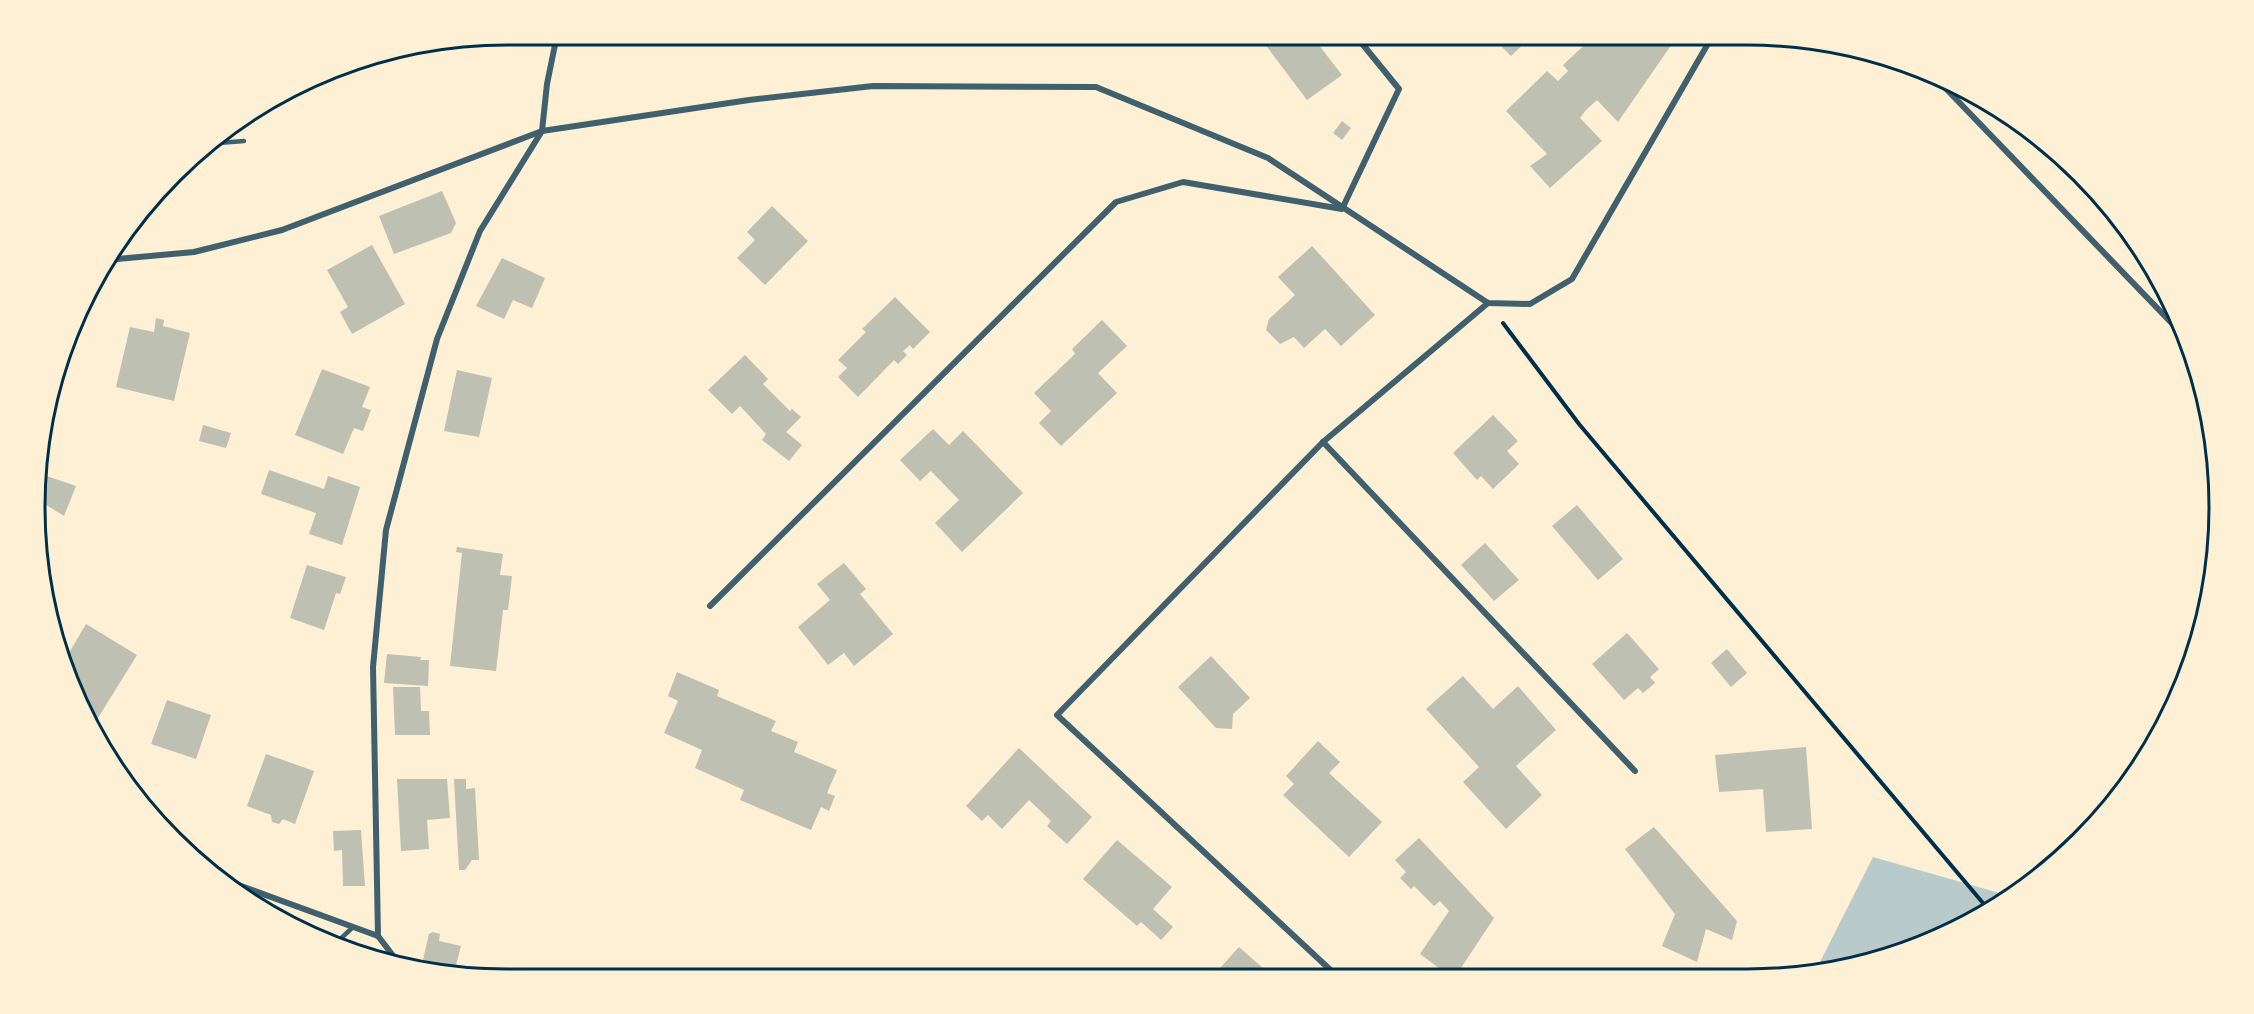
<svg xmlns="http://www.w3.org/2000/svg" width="2254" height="1014" viewBox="0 0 2254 1014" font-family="'Public Sans',sans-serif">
  <rect width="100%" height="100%" fill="#fdf0d5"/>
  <path fill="#b9caca" d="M1873,857l137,39 -82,47 -114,31z"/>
  <g fill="#bec0b2">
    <path d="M1258,35h53l31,40 -35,25z"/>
    <path d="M1490,35h43l-22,21z"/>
    <path d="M1595,35h68l9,9 -54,78 -21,-22 -11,10 -6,8 22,23 -52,47 -20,-22 17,-12 -41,-43 41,-40 11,10 10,-10 -5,-6z"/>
    <path d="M1342,121l9,7 -9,12 -9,-7z"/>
    <path d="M442,191l14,32 -5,10 -57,21 -15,-38z"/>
    <path d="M772,206l36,35 -43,44 -28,-27 18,-18 -8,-8z"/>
    <path d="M372,245l33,59 -53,30 -12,-22 8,-5 -21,-37z"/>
    <path d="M1312,246l63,69 -34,31 -16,-17 -21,19 -10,-11 -14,7 -14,-14 3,-11 26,-24 -17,-18z"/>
    <path d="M502,258l43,20 -13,30 -19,-8 -9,19 -28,-13z"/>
    <path d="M895,297l35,35 -17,17 -3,-4 -7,6 4,4 -9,9 -4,-4 -36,37 -20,-20 9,-9 -9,-8 28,-28 -4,-3z"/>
    <path d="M156,318l8,2 -1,6 27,7 -16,68 -58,-14 14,-60 24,5z"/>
    <path d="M1102,320l25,26 -29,27 19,20 -56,53 -22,-23 12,-12 -17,-18 41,-39 -3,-5z"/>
    <path d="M745,355l23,24 -5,5 27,27 2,-2 9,8 -15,15 16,13 -13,16 -27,-21 4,-6 -26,-28 -8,8 -24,-24z"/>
    <path d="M322,369l48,18 -8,20 9,3 -8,21 -9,-3 -11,26 -48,-19z"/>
    <path d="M457,370l35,8 -13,59 -35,-6z"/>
    <path d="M1493,415l25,26 -11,10 12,13 -26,25 -12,-13 -4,4 -24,-27z"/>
    <path d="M203,425l28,8 -5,15 -27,-7z"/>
    <path d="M933,429l16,16 14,-14 60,62 -61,59 -27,-29 24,-23 -28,-29 -11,10 -20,-21z"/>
    <path d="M269,470l55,19 4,-13 32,11 -18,58 -33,-11 7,-21 -55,-19z"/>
    <path d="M38,473l38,13 -12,30 -29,-18z"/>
    <path d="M1577,505l46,54 -25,21 -46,-54z"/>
    <path d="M1485,543l34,37 -25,21 -33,-36z"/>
    <path d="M457,547l46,7 -3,21 12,1 -4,34h-5l-7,61 -46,-5 12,-113 -6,-1z"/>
    <path d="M844,563l22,26 -6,5 33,40 -39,32 -10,-13 -16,12 -30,-38 32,-27 -13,-16z"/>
    <path d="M307,565l39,12 -6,17 -4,-1 -12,37 -34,-12z"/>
    <path d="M86,624l51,31 -44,71 -27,-68z"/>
    <path d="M1627,633l32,36 -9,8 5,6 -12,10 -5,-5 -14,12 -32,-36z"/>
    <path d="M1727,649l20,24 -16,14 -20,-24z"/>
    <path d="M387,654l34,3 -1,3h9l-1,26 -44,-3z"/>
    <path d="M1211,656l39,42 -17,16 -1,15 -16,-1 -38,-41z"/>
    <path d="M677,672l42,18 -2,6 59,25 -5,10 27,11 -4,10 43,18 -10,23 8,3 -6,15 -8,-4 -10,23 -71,-30 4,-10 -49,-22 7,-18 -38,-17 14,-32 -10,-5z"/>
    <path d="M1463,676l30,33 25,-23 38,44 -40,36 26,29 -36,34 -43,-47 16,-15 -53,-58z"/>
    <path d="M393,687h27l1,24h8l1,24h-35z"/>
    <path d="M167,700l44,15 -15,44 -45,-15z"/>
    <path d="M1318,741l22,21 -11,11 53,49 -33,35 -66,-62 11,-11 -8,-8z"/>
    <path d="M1806,747l6,82 -46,3 -3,-43 -44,3 -4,-37z"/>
    <path d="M1019,748l73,69 -25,27 -20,-18 4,-5 -22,-21 -27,29 -14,-14 -6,6 -16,-15z"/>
    <path d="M266,754l48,17 -19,53 -12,-5 -4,5 -7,-2 -1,-7 -24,-9z"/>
    <path d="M397,779h50l3,39 -23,2 2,29 -28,2z"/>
    <path d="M454,779h12v10l9,-1 4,72h-7l-7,10h-6z"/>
    <path d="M1654,827l83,94 -5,19 -26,-11 -9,33 -35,-16 13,-32 -50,-65z"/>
    <path d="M361,830l4,56h-22l-1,-36 -8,1 -1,-20z"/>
    <path d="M1419,838l75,80 -39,59h-4l-31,-23 29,-43 -9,-10 -6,5 -20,-20 -3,3 -11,-11 6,-6 -11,-12z"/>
    <path d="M1117,840l55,47 -19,22 20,18 -12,13 -20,-18 -4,4 -54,-47z"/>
    <path d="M433,932l7,2 -1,7 22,5 -6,23 -32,-9 6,-26z"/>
    <path d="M1239,947l34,30h-61z"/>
  </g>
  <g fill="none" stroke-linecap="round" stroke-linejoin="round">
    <path stroke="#003049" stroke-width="4" d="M1503,323l76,101 409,485"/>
    <g stroke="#3f606c" stroke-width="4.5">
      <path d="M206,144l38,-3"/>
      <path d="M333,946l20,-19"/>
    </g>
    <g stroke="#3f606c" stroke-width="6">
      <path d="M703,35l24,7 72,-4 10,-3"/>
      <path d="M1929,71l258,268"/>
      <path d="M106,260l88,-8 88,-22 260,-99 207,-31 124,-14 223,1 172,71 220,145 42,1 42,-25 141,-244"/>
      <path d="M1323,442l312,329"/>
      <path d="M710,606l406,-404 67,-20 159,27 57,-120 -44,-54"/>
      <path d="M222,879l156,57 23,30"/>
      <path d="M378,936l-5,-269 13,-137 51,-191 43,-108 62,-100 5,-47 10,-49"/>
      <path d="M1338,977l-281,-262 266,-273 165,-139"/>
    </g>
  </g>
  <path d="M0 0H2254V1014H0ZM507 45H1747A462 462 0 0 1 2209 507V507A462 462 0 0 1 1747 969H507A462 462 0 0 1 45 507V507A462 462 0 0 1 507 45Z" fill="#fdf0d5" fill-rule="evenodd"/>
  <path fill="none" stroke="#003049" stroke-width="3" d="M507 45H1747A462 462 0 0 1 2209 507V507A462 462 0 0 1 1747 969H507A462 462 0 0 1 45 507V507A462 462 0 0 1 507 45Z"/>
</svg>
